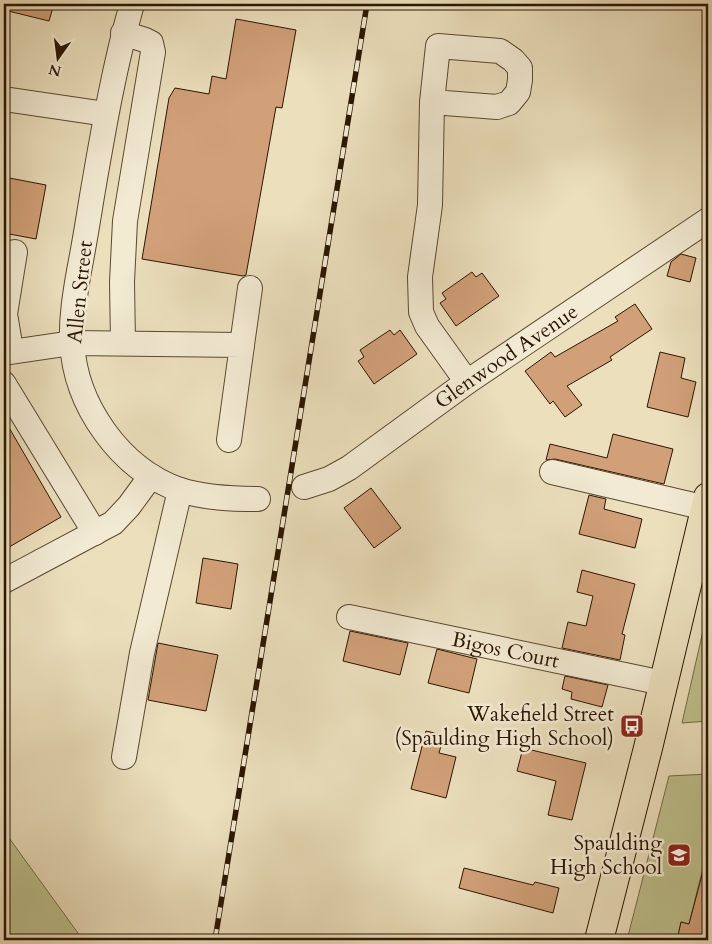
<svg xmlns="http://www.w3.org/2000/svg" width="712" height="944" viewBox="0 0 712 944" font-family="Cardo,serif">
  <rect width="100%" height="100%" fill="#ebdfbc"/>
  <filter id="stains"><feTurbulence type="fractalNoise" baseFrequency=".004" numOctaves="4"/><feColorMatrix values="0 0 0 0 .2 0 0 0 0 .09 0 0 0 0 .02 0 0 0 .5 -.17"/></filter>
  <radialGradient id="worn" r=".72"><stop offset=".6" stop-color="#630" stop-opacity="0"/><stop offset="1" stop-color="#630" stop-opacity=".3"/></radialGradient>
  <g fill="#bdc08c" stroke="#746b46">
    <path d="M708,609v112l-26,2z"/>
    <path d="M708,774v86h-3l-16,64 -8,-2 -4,18h-50l42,-164z"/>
    <path d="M4,831l79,109h-79z"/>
  </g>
  <g fill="#d1a078" stroke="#2b1600">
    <path d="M4,4h50l-5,17 -45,-11z"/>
    <path d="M236,19l60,11 -14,78 -6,-1 -30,168 -3,1 -101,-17 27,-161 6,-10 34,6 3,-18 14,3z"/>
    <path d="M4,177l42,8 -10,54 -32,-6z"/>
    <path d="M681,254l15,4 -6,24 -23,-6 4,-14z"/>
    <path d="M472,272l4,5 6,-4 17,23 -43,30 -16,-23 6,-4 -4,-6z"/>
    <path d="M635,304l17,25 -42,28 2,3 -45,26 15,19 -17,12 -12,-16 -3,3 -25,-33 26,-19 4,5 63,-36 -3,-4z"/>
    <path d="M390,330l4,5 6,-5 17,24 -43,30 -16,-23 6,-4 -4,-7z"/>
    <path d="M660,352l25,6 -4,20 15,4 -8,35 -41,-10z"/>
    <path d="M4,419l57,98 -57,33z"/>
    <path d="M613,434l60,15 -9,35 -109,-25 -9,1 4,-16 57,14z"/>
    <path d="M371,488l30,40 -27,20 -30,-40z"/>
    <path d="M589,495l17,4 -2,10 38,10 -7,29 -56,-14z"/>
    <path d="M203,558l35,6 -7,45 -35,-6z"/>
    <path d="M582,570l53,14 -13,50 3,1 -5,25 -58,-12 6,-26 18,4 7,-30 -16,-4z"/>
    <path d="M350,631l58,12 -8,32 -57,-14z"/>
    <path d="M158,643l60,12 -12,56 -58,-11z"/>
    <path d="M437,649l40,10 -8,34 -41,-10z"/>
    <path d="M565,676l43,9 -6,22 -31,-8 1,-7 -10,-3z"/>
    <path d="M426,731l18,4 -5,18 17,4 -10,41 -35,-9z"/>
    <path d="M523,748l63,15 -14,57 -24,-5 8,-34 -39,-10z"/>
    <path d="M464,868l69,17 2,-3 24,6 -6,25 -94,-25z"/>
    <path d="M703,871h5v69h-31l4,-18 8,2z"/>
  </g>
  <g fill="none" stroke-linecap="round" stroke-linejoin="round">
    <g stroke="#5b482f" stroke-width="26">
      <g id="minor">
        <path d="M132,4c-18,63 -29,128 -40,192 -4,25 -8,50 -13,75 -4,23 -8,47 -7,71 3,63 48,127 108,148 25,8 52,9 78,9"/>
        <path d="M4,99l102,15"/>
        <path d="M432,102l6,-56 62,5 13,9 7,8v12l-2,12 -9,11 -12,4 -65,-5 -2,103 -10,72 1,35 6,14 40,56"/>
        <path d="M123,343l-1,-61 3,-61 28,-169 -2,-9 -6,-3 -22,-7"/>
        <path d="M242,345l8,-57"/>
        <path d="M11,350l-6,-36 10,-62"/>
        <path d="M4,353l68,-10 170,2 -13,95"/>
        <path d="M4,384l91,149"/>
        <path d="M552,472l154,36"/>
        <path id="s1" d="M304,487l25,-8 20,-11 118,-86 241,-162"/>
        <path d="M4,581l109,-58 16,-17 22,-30"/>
        <path id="s2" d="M349,617l314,66"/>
        <path d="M124,757l18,-104 38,-163"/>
      </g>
    </g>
    <g stroke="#2b1600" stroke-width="30">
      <path id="major" d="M599,940l49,-192 60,-251"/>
    </g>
    <use href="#minor" stroke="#f2ead3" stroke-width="24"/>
    <use href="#major" stroke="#ebdfbc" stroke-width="28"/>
    <g stroke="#2b1600" stroke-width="5.5">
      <path id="rail" d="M215,940l152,-936"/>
    </g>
    <use href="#rail" stroke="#f2ead3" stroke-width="4" stroke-dasharray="11" stroke-linecap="butt"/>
  </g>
  <defs>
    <g id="bus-square" transform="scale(1.25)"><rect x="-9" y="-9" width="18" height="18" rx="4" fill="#8f2418" stroke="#f2ead3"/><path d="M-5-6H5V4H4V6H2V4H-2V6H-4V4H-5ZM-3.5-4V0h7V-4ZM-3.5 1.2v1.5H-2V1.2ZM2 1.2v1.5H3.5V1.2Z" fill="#fff"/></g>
    <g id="school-square" transform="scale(1.25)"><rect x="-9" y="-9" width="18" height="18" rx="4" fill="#8f2418" stroke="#f2ead3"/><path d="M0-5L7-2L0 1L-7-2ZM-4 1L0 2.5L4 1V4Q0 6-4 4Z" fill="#fff"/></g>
  </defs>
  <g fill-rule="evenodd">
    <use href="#bus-square" x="632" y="726"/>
    <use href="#school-square" x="679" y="855"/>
  </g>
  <g text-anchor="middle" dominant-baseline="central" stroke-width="5" stroke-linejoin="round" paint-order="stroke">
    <g font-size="21" fill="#2b1600" stroke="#f2ead3">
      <text transform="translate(80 292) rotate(-84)">Allen Street</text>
      <text stroke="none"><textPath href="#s1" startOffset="242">Glenwood Avenue</textPath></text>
      <text stroke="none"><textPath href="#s2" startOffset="160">Bigos Court</textPath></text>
    </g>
    <g font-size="21" fill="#2b1600" stroke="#f2ead3" text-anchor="end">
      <text x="614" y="714">Wakefield Street<tspan x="614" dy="24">(Spaulding High School)</tspan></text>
      <text x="662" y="843">Spaulding<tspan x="662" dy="24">High School</tspan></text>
    </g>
  </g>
  <rect width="712" height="944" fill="none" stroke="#ebdfbc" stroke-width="20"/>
  <rect x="5" y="5" width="702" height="934" fill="none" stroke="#2b1600" stroke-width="2.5"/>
  <rect x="10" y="10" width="692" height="924" fill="none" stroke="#2b1600"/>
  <g transform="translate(58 58) rotate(194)" stroke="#f2ead3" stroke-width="4" paint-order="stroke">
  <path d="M0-4L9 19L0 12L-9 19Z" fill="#2b1600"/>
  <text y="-8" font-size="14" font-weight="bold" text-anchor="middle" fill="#2b1600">N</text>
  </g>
  <rect width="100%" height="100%" filter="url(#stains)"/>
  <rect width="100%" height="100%" fill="url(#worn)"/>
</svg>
